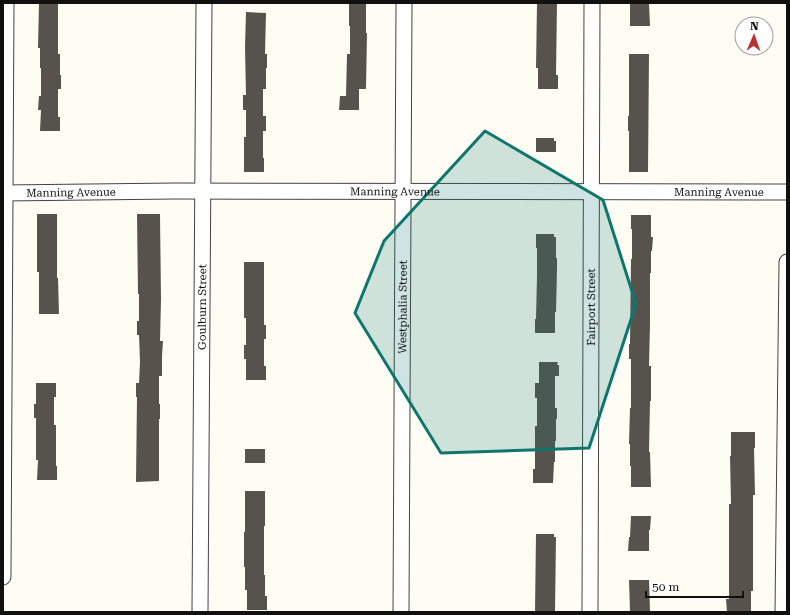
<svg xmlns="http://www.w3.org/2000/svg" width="790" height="615" viewBox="0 0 790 615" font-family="'Roboto Serif',serif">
  <rect width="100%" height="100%" fill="#fefdf4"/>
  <g fill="#58524d">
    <path d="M39,3h19v51h2v21h1v14h-3v28h2v14h-20l1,-21h-3l1,-14h2v-28h-1v-20h-2z"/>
    <path d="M349,3h17v30h1l-1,56h-7v21h-20l1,-14h6l1,-42h3v-28h-1z"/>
    <path d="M537,3h20l-1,72h2v14h-20v-21h-2z"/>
    <path d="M630,3h19l1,23h-20z"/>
    <path d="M246,12l20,1 -1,41h2v14h-1v21h-3v27h3v15h-3v27h1v14h-20v-35h2v-27h-3v-15h3l-1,-48z"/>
    <path d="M629,54h20l-1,118h-19v-41h-1v-15h1z"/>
    <path d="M536,138h18v3h2v11h-20z"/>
    <path d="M37,214h20v64h1l1,36h-20v-42h-2z"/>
    <path d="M137,214h23l1,86 -1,41h3l-1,15v20h-3v28h1v15h-1v62l-23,1 1,-85h-1v-14h3l1,-21 -1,-27h-2v-14h2v-27h-1z"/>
    <path d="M631,215h20v22h2l-1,14h-1v22h-1v51l-1,42h2v35h-1l-1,51h1l1,35h-20v-21h-1v-22h-1l1,-36h1v-49h-2v-15h1l1,-85h1v-30h-1z"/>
    <path d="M536,234h18v3h2v21h1v11l-1,43h-1v21h-20v-14h1l1,-43v-28h-1z"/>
    <path d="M244,262h20v63h2v14h-2v27h2v14h-20v-21h-2v-14h2v-27h-2z"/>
    <path d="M539,362h19l-1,3h2v11h-4v32h2v11h-1v22h-1v21h-1l-1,21h-20v-14h2v-43h2v-28h-2v-15h4z"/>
    <path d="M36,383h20v14h-2v28h2v41h1v14h-20l1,-20h-2v-42h-2v-14h2z"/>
    <path d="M731,432h24v16h-1l1,47h-2v96h-2v21h-24l-1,-13h3v-95h2l-1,-48h1z"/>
    <rect x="245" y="449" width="20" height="14"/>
    <path d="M245,491h20v35h-1v49h1v21h2v14h-20v-20h-2v-23h-1v-35h1z"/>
    <path d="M631,516h20l-1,14h-1v21h-21l1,-14h1z"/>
    <path d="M536,534h18v3h2l-1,75h-20z"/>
    <path d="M629,580h20l1,32h-20z"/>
  </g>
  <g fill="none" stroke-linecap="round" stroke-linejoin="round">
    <g stroke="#434343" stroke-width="17">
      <g id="minor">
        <path id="s1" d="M3,193l173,-2 611,1"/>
        <path d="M3,577l3,-574"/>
        <path id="s2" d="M200,612l4,-609"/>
        <path id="s3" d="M401,612l3,-609"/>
        <path id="s4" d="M590,612l2,-609"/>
        <path d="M783,612l4,-350"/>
      </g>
    </g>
    <use href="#minor" stroke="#fff" stroke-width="15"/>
  </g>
  <path fill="#0f766e" fill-opacity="0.2" stroke="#0f766e" stroke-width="3" stroke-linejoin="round" d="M485,131l118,69 33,104 -47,144 -148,5 -86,-140 29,-72z"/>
  <g text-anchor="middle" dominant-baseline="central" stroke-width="4" stroke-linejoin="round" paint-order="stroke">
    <g font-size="11" fill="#101010" stroke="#fff">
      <text stroke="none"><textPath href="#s1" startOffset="68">Manning Avenue</textPath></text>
      <text stroke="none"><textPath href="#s1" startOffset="392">Manning Avenue</textPath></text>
      <text stroke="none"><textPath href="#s1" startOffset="716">Manning Avenue</textPath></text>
      <text stroke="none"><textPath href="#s4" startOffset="305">Fairport Street</textPath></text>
      <text stroke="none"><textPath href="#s2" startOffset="305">Goulburn Street</textPath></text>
      <text stroke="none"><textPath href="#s3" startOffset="305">Westphalia Street</textPath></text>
    </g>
  </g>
  <rect width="790" height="615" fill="none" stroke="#101010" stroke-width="8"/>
  <g transform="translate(754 36) rotate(2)"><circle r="19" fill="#ffffff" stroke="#9f9f9f"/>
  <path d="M0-3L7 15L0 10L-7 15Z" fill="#b63531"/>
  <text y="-6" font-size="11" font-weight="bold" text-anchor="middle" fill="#101010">N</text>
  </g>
  <path d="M646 591v6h97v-6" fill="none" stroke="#101010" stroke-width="2"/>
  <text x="652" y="591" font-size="12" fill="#101010" stroke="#ffffff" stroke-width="3" paint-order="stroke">50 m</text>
</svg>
